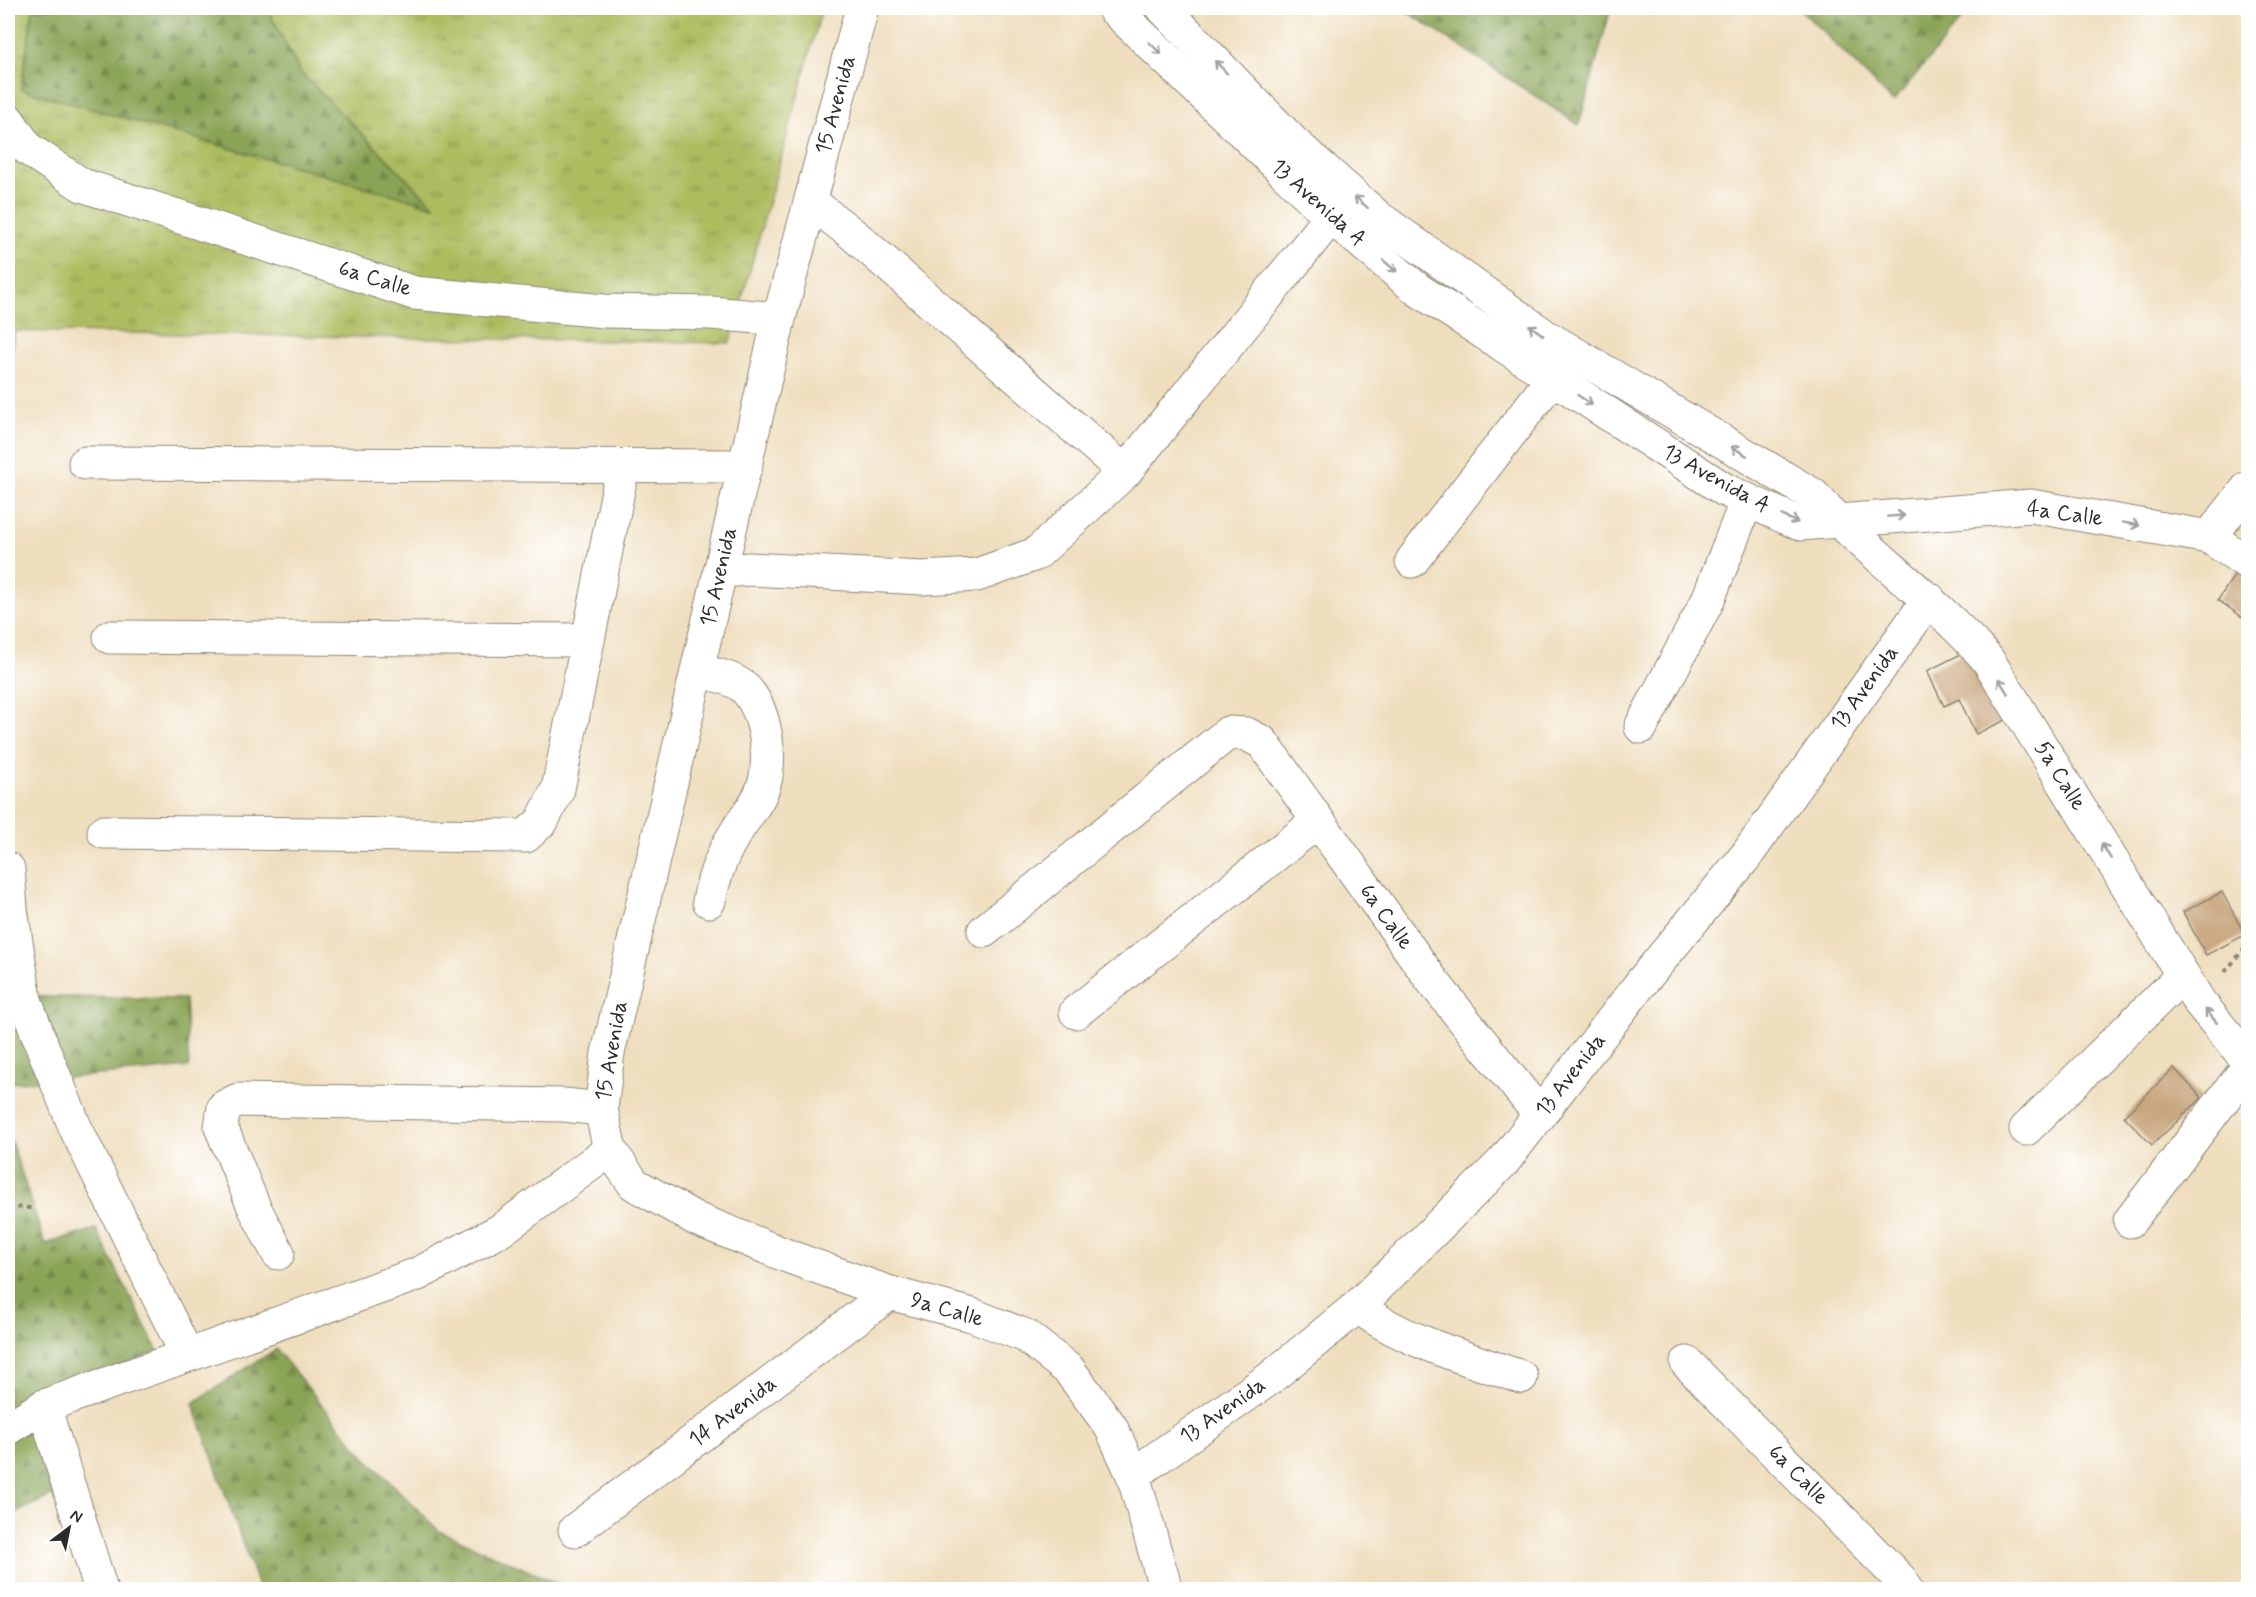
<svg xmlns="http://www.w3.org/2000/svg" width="2256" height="1597" viewBox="0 0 2256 1597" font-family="Mynerve,sans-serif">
  <defs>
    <pattern id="grass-tufts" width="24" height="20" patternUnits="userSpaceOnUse" patternTransform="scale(1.5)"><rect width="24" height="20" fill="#adbc5f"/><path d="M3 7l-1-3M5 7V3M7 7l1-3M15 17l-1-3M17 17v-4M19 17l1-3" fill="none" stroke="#8d994f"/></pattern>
    <pattern id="forest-firs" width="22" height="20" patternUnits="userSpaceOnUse" patternTransform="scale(1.5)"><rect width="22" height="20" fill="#8aa456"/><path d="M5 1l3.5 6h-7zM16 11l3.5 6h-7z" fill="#718647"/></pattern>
  </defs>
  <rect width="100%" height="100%" fill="#fff"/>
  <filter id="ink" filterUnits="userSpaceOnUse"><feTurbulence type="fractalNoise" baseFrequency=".0167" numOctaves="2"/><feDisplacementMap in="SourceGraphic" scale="12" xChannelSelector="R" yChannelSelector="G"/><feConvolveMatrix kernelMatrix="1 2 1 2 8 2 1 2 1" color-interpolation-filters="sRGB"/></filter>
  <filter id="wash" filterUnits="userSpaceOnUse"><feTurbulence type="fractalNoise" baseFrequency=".008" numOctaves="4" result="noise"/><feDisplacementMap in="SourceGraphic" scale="24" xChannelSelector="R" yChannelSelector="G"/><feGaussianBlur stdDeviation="1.35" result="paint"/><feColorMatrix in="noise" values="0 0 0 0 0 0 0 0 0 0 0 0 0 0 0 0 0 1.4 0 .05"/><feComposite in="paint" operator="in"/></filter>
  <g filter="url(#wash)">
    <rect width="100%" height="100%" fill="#efdebe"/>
    <path fill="url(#grass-tufts)" stroke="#6c7445" stroke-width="1.5" d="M8,8h25l-12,81 412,116 -133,-133 -33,-64h555l-92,335 -722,-12z"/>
    <g fill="url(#forest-firs)" stroke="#5a6840" stroke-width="1.5">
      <path d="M33,8h234l33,64 134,134 -413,-117z"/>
      <path d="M1402,8h209l-32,117 -176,-116z"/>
      <path d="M1799,8h172l-78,94z"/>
      <path d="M8,331l6,1 -5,52h-1z"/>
      <path d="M8,996l177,3 4,68 -181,16z"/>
      <path d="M8,1132l37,112 51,-15 62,122 -139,55 34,89 -45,21z"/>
      <path d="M276,1349l89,108 74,74 131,58h-311l-66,-186z"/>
    </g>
    <g id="blocks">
      <g fill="#c7a57d">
        <path d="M2239,568l9,6v47l-30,-21z"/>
        <path d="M1973,648l35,71 -32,15 -17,-35 -15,7 -17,-35z"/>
        <path d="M2222,892l23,43 -39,20 -23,-43z"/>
        <path d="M2174,1068l28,30 -50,47 -28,-29z"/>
      </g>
    </g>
  </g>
  <g filter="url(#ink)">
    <use href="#blocks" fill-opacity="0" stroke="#8d8474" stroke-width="1.5"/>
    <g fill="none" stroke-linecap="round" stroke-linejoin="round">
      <g stroke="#8d8474" stroke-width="35">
        <g id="minor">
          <path d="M862,8l-83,311 -171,734 -7,56 9,41 24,34 62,35 94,38 100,36 82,22 54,21 43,34 42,57 22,48 33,115"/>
          <path d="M1113,8l218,209 86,72 308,201 75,34 231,-18 178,31 39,26"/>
          <path d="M1163,8l129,133 87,77 166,118 268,159c55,58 122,104 175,165l212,343 48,58"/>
          <path d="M8,120l20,29 54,36 332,108 190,18 107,2 68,6"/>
          <path d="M811,202l44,34 270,236"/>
          <path d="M85,463l661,3"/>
          <path d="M2209,537l39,-49"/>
          <path d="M1412,561l140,-182"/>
          <path d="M720,571l30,-2 172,9 55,-3 59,-21 89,-82 206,-255"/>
          <path d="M110,637l478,3"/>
          <path d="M699,671c14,3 31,6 43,15 24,20 32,76 20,104 -5,14 -16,26 -24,39 -15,22 -24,46 -29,72"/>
          <path d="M1641,727l66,-125 40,-102"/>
          <path d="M104,832l422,4 16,-15 16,-32 65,-323"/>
          <path d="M8,869l3,40 14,91 18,48 33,81 110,224"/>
          <path d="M984,931l244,-198 18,1 16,8 169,237 109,136"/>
          <path d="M1076,1012l241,-190"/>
          <path d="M2026,1129l157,-154"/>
          <path d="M2130,1221l118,-154"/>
          <path d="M278,1253l-24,-46 -33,-80 3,-20 14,-7 326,5 37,4"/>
          <path d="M1358,1306c39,33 114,54 163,71"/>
          <path d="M1687,1363l213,216 6,11"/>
          <path d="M44,1406l57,184"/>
          <path d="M8,1428l36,-22 374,-132 83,-44 109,-80"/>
          <path d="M1133,1475l136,-96 89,-73 146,-145 137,-178 105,-127 183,-257"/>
          <path d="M575,1530l315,-237"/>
        </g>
      </g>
      <g stroke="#8d8474" stroke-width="4" stroke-dasharray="4.5 4.5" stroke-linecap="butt">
        <path d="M2225,972l23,-28"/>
        <path d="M8,1207l25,1"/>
      </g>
      <use href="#minor" stroke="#fff" stroke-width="33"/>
    </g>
    <defs><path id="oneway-shaft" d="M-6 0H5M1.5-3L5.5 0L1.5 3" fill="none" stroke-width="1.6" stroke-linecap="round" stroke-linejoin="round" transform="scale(1.5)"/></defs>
    <g stroke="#a0a0a0">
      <use href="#oneway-shaft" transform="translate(1155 48) rotate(44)"/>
      <use href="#oneway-shaft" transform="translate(1221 67) rotate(-134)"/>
      <use href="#oneway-shaft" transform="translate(1361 202) rotate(-139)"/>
      <use href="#oneway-shaft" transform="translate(1390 266) rotate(40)"/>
      <use href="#oneway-shaft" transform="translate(1536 330) rotate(-144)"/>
      <use href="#oneway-shaft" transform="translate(1585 400) rotate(33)"/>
      <use href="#oneway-shaft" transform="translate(1739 451) rotate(-149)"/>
      <use href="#oneway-shaft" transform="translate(1896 516) rotate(-4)"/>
      <use href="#oneway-shaft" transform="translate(1790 519) rotate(24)"/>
      <use href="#oneway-shaft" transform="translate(2131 524) rotate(10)"/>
      <use href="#oneway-shaft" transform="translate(2003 686) rotate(-122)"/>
      <use href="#oneway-shaft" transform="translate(2106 851) rotate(-122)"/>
      <use href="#oneway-shaft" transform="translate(2211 1016) rotate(-130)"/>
    </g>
  </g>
  <g text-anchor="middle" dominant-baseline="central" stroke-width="5" stroke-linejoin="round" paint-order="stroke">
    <g font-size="22" fill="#2b2b2b" stroke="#fff">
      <text transform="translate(836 105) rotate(-75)">15 Avenida</text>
      <text transform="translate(1318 203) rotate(42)">13 Avenida A</text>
      <text transform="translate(375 279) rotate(17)">6a Calle</text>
      <text transform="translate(1716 479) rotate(29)">13 Avenida A</text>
      <text transform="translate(2065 514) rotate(8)">4a Calle</text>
      <text transform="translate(719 577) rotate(-77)">15 Avenida</text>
      <text transform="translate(1865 688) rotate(-54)">13 Avenida</text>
      <text transform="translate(2060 776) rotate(58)">5a Calle</text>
      <text transform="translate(1386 917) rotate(54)">6a Calle</text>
      <text transform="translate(612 1051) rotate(-80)">15 Avenida</text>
      <text transform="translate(1571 1075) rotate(-52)">13 Avenida</text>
      <text transform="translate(947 1310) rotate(16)">9a Calle</text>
      <text transform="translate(1223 1411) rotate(-35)">13 Avenida</text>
      <text transform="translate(733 1412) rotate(-37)">14 Avenida</text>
      <text transform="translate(1798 1475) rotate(45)">6a Calle</text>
    </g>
  </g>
  <rect width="2256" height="1597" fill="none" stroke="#fff" stroke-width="30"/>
  <g transform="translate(69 1528) rotate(32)" stroke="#ffffff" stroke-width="4.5" paint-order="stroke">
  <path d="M0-4.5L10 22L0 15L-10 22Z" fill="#2b2b2b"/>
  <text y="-9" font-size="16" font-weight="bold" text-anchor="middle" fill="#2b2b2b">N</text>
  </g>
</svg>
